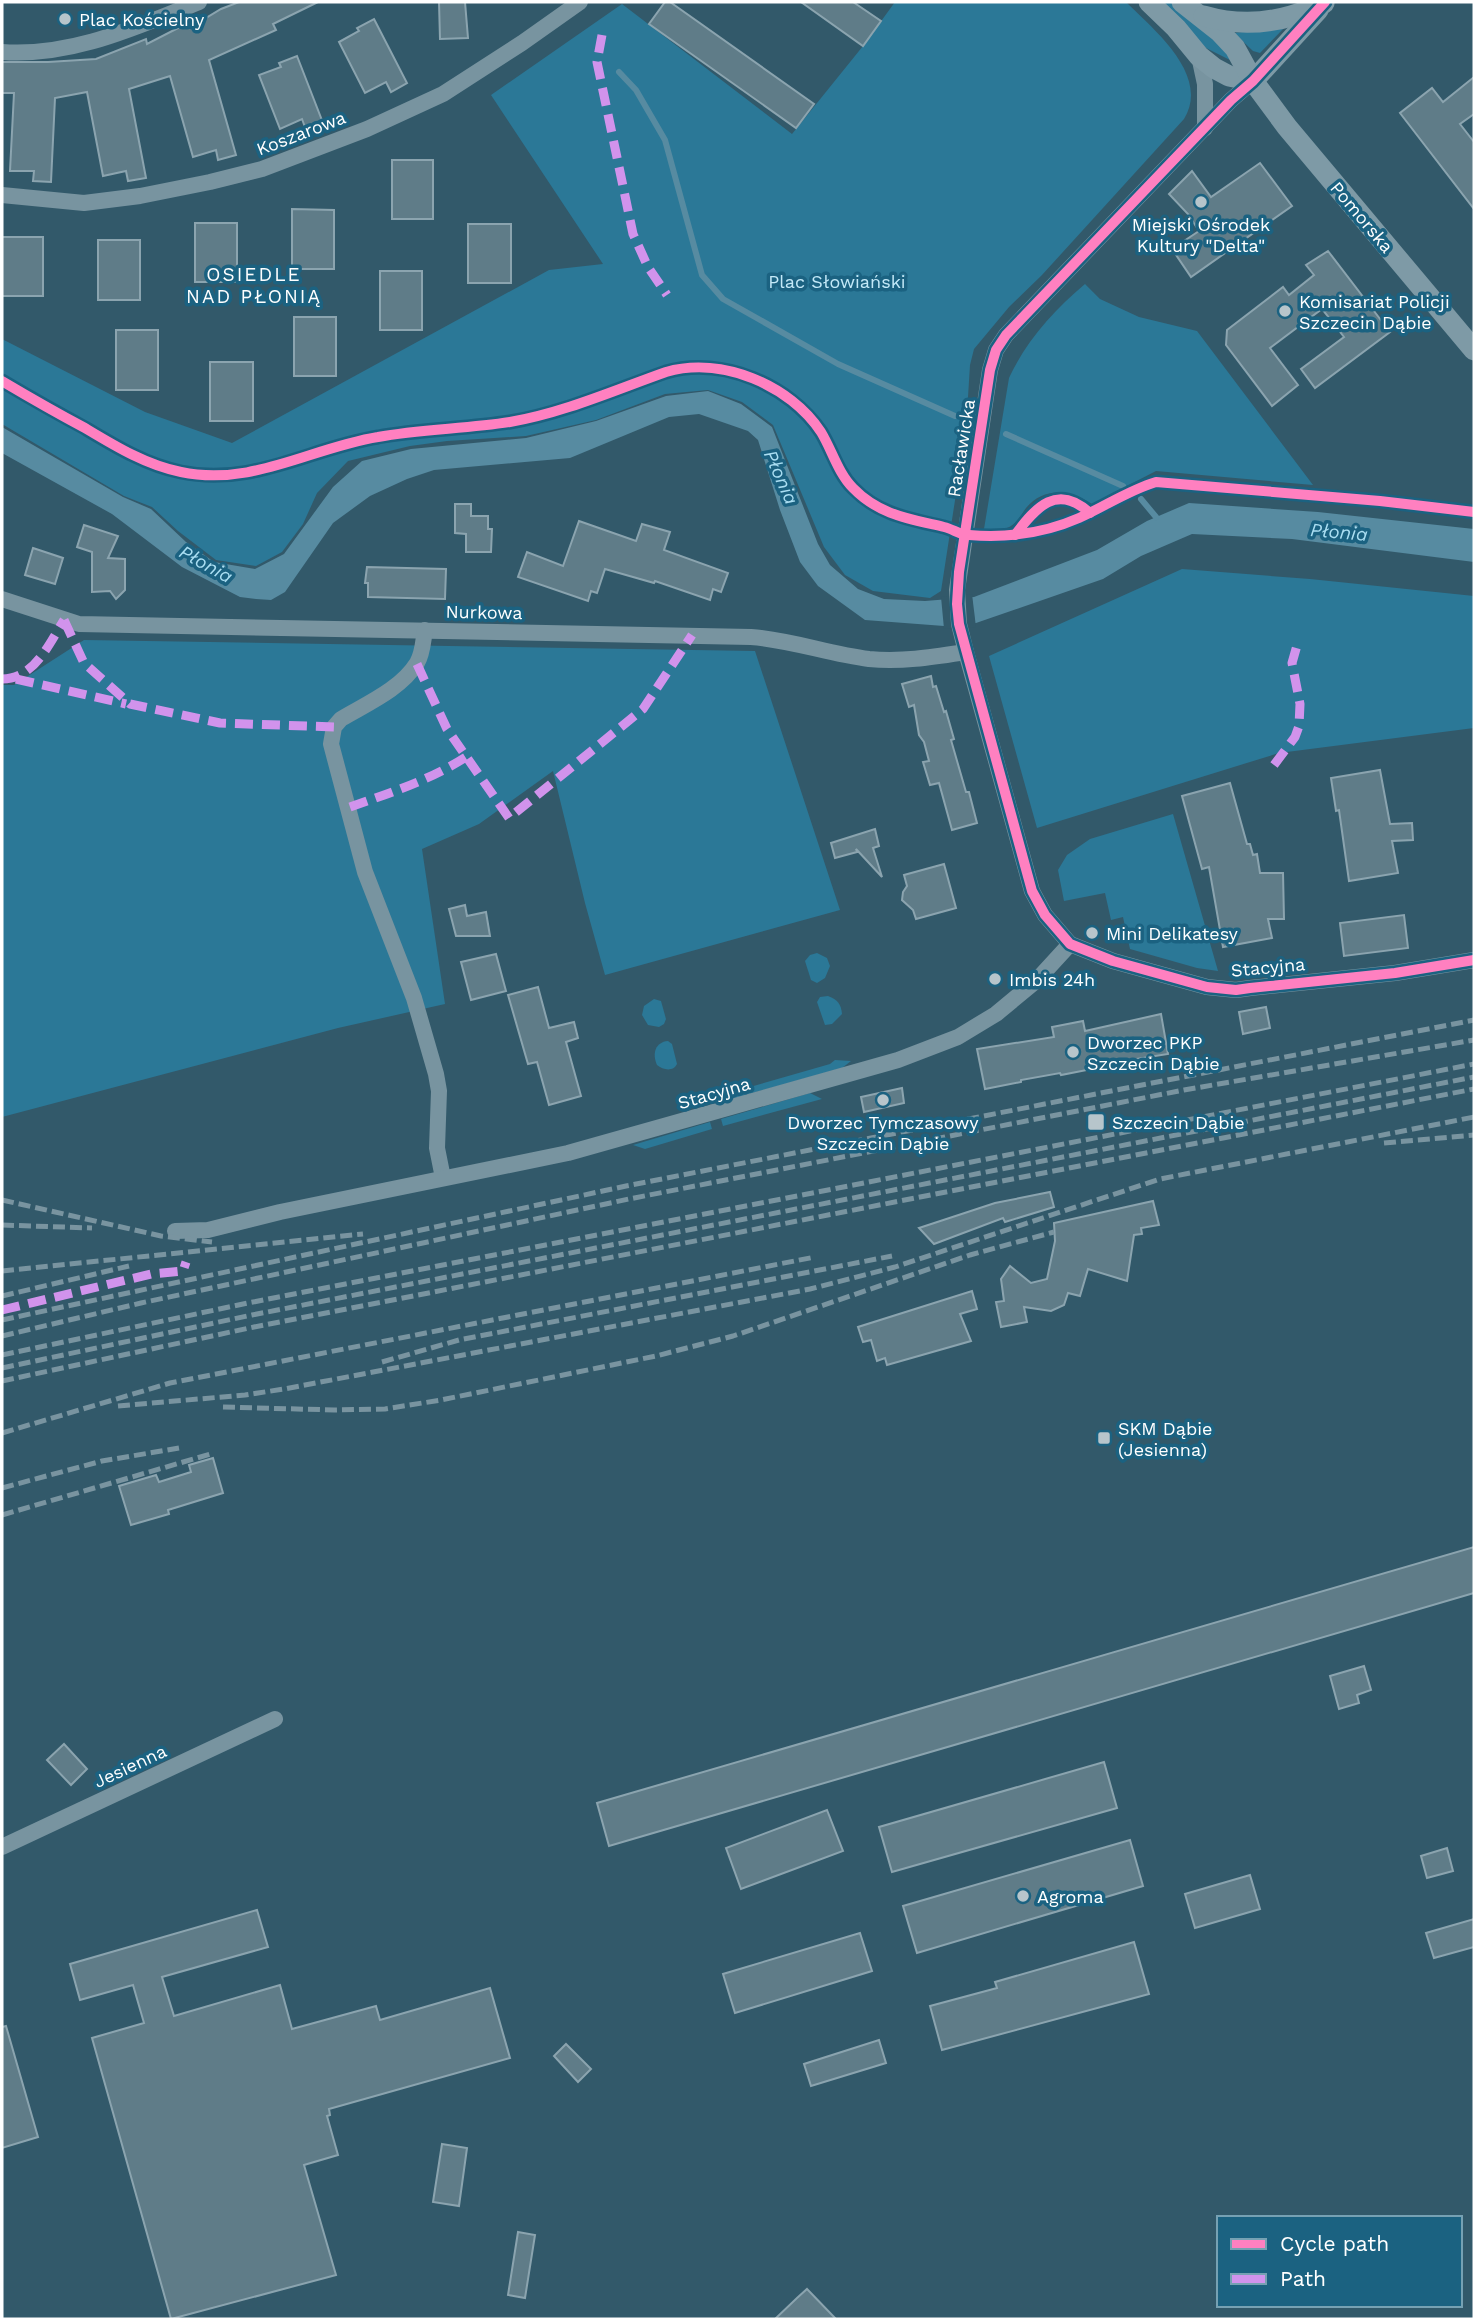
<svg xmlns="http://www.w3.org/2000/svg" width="1476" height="2321" viewBox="0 0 1476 2321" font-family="'Work Sans',sans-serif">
  <rect width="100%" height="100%" fill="#32596a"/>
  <g fill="#2b7897">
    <path d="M895,2h231c27,27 85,73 58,117l-142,156 -33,32 -35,42 -4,16 -4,64 -25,162 -11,7 -57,-7 -28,-16 -21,-28 -51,-122 -31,-23 -34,-12 -43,4 -69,26 -70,16 -79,5 -37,5 -62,15 -31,32 -14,31 -21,28 -26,14 -40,-6 -38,-29 -26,-24 -28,-11 -122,-72v-85l143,73 87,31 317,-173 54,-6 -112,-169 131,-91 170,130 71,-88z"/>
    <path d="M1159,2h11l16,11 41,39 3,8 -24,-12z"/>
    <path d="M1285,27l-25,26 -7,-2 -19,-18z"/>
    <path d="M1085,284l15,15 39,18 58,14 116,154 -157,-14 -64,33c-21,-14 -48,-18 -66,4 -5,7 -10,17 -19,20 -7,2 -16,1 -23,1l25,-151c17,-37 45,-68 76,-94z"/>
    <path d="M1182,569l128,10 164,17v132l-195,25 -242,75 -48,-172z"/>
    <path d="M84,640l671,11 85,259 -235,65 -20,-72 -32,-132 -74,53 -57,25 23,155 -107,24 -336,89v-432h12z"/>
    <path d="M1173,814l45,157 -21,-3 -67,-19 -7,-32 -12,3 -6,-27 -41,8 -6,-31 9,-15 23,-16z"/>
    <path d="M817,953l10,5 3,8 -5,12 -8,5 -6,-3 -6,-19 5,-6z"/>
    <path d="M828,996c10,4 13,8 14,18l-10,10 -7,1 -8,-23 3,-5z"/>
    <path d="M654,999l7,2 5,18 -2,5 -5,3 -11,-2 -6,-10 2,-9z"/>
    <path d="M668,1041l4,3 5,20c-4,8 -14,6 -20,1 -5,-11 -2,-23 11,-24z"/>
    <path d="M835,1060l16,1 -9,7 -125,35 -2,-6 115,-33z"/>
    <path d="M810,1093l12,6 -99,27 -2,-7z"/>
    <path d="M710,1122l2,7 -67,20 -12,-4z"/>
  </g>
  <path fill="#578ba1" d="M708,391l33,13 31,23 46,117 12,21 28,24 26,10 41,2 49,-4 123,-47 50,-29 42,-18 129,9 156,17v33l-182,-23 -100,-5 -51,22 -38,23 -127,44 -32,3 -79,-6 -47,-34 -18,-24 -20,-52 -22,-70 -10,-9 -49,-17 -30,3 -99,41 -136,12 -27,9 -37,17 -37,27 -48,69 -14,8 -15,-1 -16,-2 -58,-30 -70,-53 -110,-61v-26l121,70 28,12 35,33 28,20 41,7 29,-15 49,-67 29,-26 49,-12 115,-11 70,-17 70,-25z"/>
  <path fill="#32596a" d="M972,594l4,33 -32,2 -3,-32z"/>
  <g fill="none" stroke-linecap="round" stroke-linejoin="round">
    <g stroke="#578ba1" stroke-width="6">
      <path d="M619,72l17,18 29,50 37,135 21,24 115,65 117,52"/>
      <path d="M1006,434l117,52"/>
      <path d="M1141,499l15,18"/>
    </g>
  </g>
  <g fill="#5f7c88" stroke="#8ba4af" stroke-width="2">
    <path d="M239,2h79l-45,22 3,6 -67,30 27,95 -18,5 -2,-10 -23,7 -23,-81 -41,13 17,89 -18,3 -2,-10 -23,5 -16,-84 -32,6 -4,84 -18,-1 1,-10h-24l4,-78h-12v-31h46l48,-3 50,-20 1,5 33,-17 9,-4 2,4 30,-18z"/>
    <path d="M439,2h26l3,36 -28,1z"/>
    <path d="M665,2h5l144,102 -18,24 -147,-104z"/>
    <path d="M801,2h52l28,19 -18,25z"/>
    <path d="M374,19l33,64 -16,9 -5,-10 -21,11 -26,-51 20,-11 -2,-3z"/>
    <path d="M297,56l26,67 -17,7 -4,-11 -22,10 -21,-54 22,-8 -2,-4z"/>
    <path d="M1474,77v37l-14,10 14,18v67l-74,-96 32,-25 11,14z"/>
    <rect x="392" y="160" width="41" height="59"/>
    <path d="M1260,163l32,43 -101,71 -19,-28 27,-18 -11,-17 -19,-20 23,-23 19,26z"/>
    <path d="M292,209l42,1v59h-42z"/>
    <rect x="195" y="223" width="42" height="59"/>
    <rect x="468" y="224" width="43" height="59"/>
    <rect x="2" y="237" width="41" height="59"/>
    <rect x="98" y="240" width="42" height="60"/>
    <path d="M1328,251l62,81 -75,56 -14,-19 43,-32 -22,-28 -52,39 28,37 -26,21 -46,-61 1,-15 56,-43 6,8 25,-20 -8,-10z"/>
    <rect x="380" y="271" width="42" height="59"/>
    <rect x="294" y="317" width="42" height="59"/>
    <rect x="116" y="330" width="42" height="60"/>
    <rect x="210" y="362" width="43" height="59"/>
    <path d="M455,504h16v12h17v13h4l-1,23h-25v-18l-11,-1z"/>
    <path d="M579,521l57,20 6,-17 28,8 -6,18 64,23 -7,19 -8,-3 -3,11 -55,-19 -1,2 -49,-14 -8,24 -6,-2 -3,10 -70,-24 9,-25 36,14z"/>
    <path d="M84,525l34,11 -10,22 17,1v31l-9,9 -6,-8 -18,1v-40l-15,-5z"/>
    <path d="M33,548l30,10 -8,26 -30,-9z"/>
    <path d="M367,567l79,2 -1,30 -77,-2v-14h-3z"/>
    <path d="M931,676l2,11 3,-1 8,26 2,-1 8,28 -3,1 15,52h3l8,31 -25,7 -13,-47 -9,2 -7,-23 6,-1 -5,-19 -5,-7 -5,-30 -5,2 -7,-23z"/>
    <path d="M1380,770l10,54 22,-1 1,17 -21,1 6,32 -49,8 -10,-71 -3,1 -5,-33z"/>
    <path d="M1230,783l17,61h3l3,11 4,-1 3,19h23l1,46h-16l4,19 -49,9 -14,-80 -7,2 -20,-73z"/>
    <path d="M875,829l4,17 -6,2 9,29 -26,-28 1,3 -22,6 -4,-15z"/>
    <path d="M944,864l12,44 -40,11 -3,-9 -11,-10 1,-8 4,-6 -3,-11z"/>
    <path d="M465,905l2,11 19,-4 4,24h-34l-7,-27z"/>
    <path d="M1404,915l4,33 -64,8 -4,-33z"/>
    <path d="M496,954l10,37 -35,9 -10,-38z"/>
    <path d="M538,987l11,41 25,-6 4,16 -12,4 15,54 -32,9 -12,-43 -9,2 -20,-69z"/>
    <path d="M1266,1007l4,21 -27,6 -4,-22z"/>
    <path d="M1161,1014l7,40 -76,12v3l-31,6 -1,-2 -39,7v2l-36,7 -8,-40 77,-12 -2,-10 31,-6 2,10z"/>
    <path d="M902,1088l2,15 -40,9 -3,-15z"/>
    <path d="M1050,1192l4,15 -49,15 -2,-4 -69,26 -15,-16 76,-25z"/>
    <path d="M1153,1201l6,24 -18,3 1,6 -8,1 -7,46 -39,-12 -8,27 -12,-3 -4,12 -13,6 -27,-4 3,15 -26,5 -5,-25 8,-1 -3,-22 9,-13 21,17 16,-4 8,-38 -1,-18z"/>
    <path d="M972,1291l5,18 -17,5 11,27 -84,24 -2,-7 -8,3 -6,-21 -8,2 -5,-15z"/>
    <path d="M213,1458l10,35 -55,17 1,4 -38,11 -12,-39 37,-11 3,7 32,-10 -2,-7z"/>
    <path d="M1474,1547v46l-865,253 -12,-43z"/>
    <path d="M1364,1666l7,24 -14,5 2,8 -20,6 -9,-33z"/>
    <path d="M64,1744l23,25 -16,16 -24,-25z"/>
    <path d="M1104,1762l13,46 -225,64 -13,-45z"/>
    <path d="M827,1810l16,41 -102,38 -15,-41z"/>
    <path d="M1130,1840l13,46 -226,67 -14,-47z"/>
    <path d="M1447,1848l6,23 -26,7 -6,-22z"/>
    <path d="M1250,1875l10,34 -65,19 -10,-34z"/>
    <path d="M257,1910l11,37 -106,30 12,39 106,-31 12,44 84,-23 4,14 110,-32 20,70 -181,51 1,6 -3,1 11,39 -34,10 32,110 -165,44 -79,-281 52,-15 -11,-38 -53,15 -10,-36z"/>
    <path d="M1474,1919v28l-40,11 -8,-25z"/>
    <path d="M860,1933l12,38 -137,42 -12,-39z"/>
    <path d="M1134,1942l15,52 -207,56 -12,-44 67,-18 -2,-6z"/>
    <path d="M6,2026l32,111 -36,11v-121z"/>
    <path d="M879,2040l7,23 -75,23 -7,-22z"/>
    <path d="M566,2044l25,25 -13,13 -24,-26z"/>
    <path d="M442,2144l25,4 -8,58 -26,-4z"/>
    <path d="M518,2232l17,3 -10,63 -17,-3z"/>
    <path d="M807,2289l29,30h-61l22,-21z"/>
  </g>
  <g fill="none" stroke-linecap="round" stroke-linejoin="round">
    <g stroke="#7894a0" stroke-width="16">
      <path d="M2,52c70,5 134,-25 197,-50"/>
      <path d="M1199,56l6,28v44"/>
      <path d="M1253,81l-22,19 -225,235 -10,15 -6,20 -33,220 2,34 7,28 66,239 13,24 25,29 43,17 94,26 29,3 14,-2 145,-15 79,-13"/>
      <path d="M2,195l82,8 56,-7 70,-14 52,-13 105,-40 76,-35 79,-51 58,-41"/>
      <path d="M2,599l77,25 672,13c40,3 78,17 118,22 34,3 64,-2 97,-7"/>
      <path d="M425,630c-2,11 -2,23 -8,33 -16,26 -51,41 -76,56l-7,8 -3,17 34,128 49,126 22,76 3,17 -2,57 6,30"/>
      <path d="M175,1231l33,-1 72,-18 288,-59 330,-93 60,-23 38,-23 41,-34 33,-36"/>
      <path d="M2,1847l273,-128"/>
    </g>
    <g stroke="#7e9aa6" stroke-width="21">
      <path d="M1149,2l27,26 23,28 15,12 15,8 24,5"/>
      <path d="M1182,2l38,30 15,16 18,33 34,46 187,223"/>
      <path d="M1204,16c41,12 82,6 120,-13"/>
      <path d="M1253,81l65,-71"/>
    </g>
    <g stroke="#7994a0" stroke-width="5" stroke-dasharray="12 5" stroke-linecap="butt">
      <path d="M1384,1143l90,-8"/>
      <path d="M2,1200l159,36 51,6"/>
      <path d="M2,1225l90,3"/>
      <path d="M2,1271l361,-37"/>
      <path d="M2,1296l127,-30"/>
      <path d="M2,1320l624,-134 848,-166"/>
      <path d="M2,1336l139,-33 488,-104 555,-109 290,-50"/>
      <path d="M2,1355l246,-52 1226,-239"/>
      <path d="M382,1362l77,-22 433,-84"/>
      <path d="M2,1368l250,-53 1222,-238"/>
      <path d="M2,1381l252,-54 1220,-238"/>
      <path d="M118,1406l127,-11 39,-6 526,-100 85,-22 265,-88 314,-62"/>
      <path d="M223,1407l111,3 51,-1 56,-9 215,-44 77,-20 237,-81 84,-23"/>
      <path d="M2,1433l168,-50 645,-126"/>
      <path d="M2,1488l100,-27 77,-13"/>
      <path d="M2,1515l212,-62"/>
    </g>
    <g stroke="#d193ec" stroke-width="9" stroke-dasharray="18 9" stroke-linecap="butt">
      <path d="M602,35l-5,27 36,172 15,33 19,28"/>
      <path d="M64,620l20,43 46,41 90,19 114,4"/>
      <path d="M417,664l30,65 62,89 134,-109 49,-74"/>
      <path d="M2,679c32,0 47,-35 62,-59"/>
      <path d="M16,679l110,25"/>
      <path d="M1274,765l21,-28 4,-11 1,-22 -8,-41 6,-21"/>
      <path d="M350,807c40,-14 80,-27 116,-50"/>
      <path d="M2,1310l149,-36 32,-3 3,-9"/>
    </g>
    <g stroke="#1b6281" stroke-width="15">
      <g id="cycleway">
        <path d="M1325,2l-72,79 -22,19 -225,235 -10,15 -6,20 -31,202 -2,32 2,20 73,267 13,24 25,29 43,17 94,26 29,3 14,-2 145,-15 79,-13"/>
        <path d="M2,381c27,16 55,32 83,47 30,18 61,37 96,44 71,15 129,-24 197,-35 43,-8 88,-8 132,-15 53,-9 105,-32 156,-50 56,-16 124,13 155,60 11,18 17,41 32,56 26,27 57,31 91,39 9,2 16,8 25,8 37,3 76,-2 110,-17 25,-11 50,-28 77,-36l224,19 94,11"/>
        <path d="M1015,535c21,-28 42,-52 75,-22"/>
      </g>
    </g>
    <use href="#cycleway" stroke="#ff80c0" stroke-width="10"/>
  </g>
  <g fill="#b7c5cb" stroke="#1b6281" stroke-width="2.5">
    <circle cx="65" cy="19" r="7"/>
    <circle cx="1201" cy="202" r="7"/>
    <circle cx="1285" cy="311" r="7"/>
    <circle cx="1092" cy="933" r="7"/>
    <circle cx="995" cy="979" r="7"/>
    <circle cx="1073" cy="1052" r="7"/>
    <circle cx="883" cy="1100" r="7"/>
    <rect x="1087" y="1113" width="18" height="18" rx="3.5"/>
    <rect x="1097" y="1431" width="14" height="14" rx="3.5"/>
    <circle cx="1023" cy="1896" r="7"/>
  </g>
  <g text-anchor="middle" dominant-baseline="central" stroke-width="7" stroke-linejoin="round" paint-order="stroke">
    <g font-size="18" fill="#fff" stroke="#1b6281" text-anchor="start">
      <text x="79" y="19">Plac Kościelny</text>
      <text x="1201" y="224" text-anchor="middle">Miejski Ośrodek<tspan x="1201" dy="21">Kultury "Delta"</tspan></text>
      <text x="1299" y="301">Komisariat Policji<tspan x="1299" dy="21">Szczecin Dąbie</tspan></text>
      <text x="1106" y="933">Mini Delikatesy</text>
      <text x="1009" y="979">Imbis 24h</text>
      <text x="1087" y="1042">Dworzec PKP<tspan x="1087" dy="21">Szczecin Dąbie</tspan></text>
      <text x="883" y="1122" text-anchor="middle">Dworzec Tymczasowy<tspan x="883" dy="21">Szczecin Dąbie</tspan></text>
      <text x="1112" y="1122">Szczecin Dąbie</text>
      <text x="1118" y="1428">SKM Dąbie<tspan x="1118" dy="21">(Jesienna)</tspan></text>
      <text x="1037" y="1896">Agroma</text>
    </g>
    <g font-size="18" fill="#fff" stroke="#1b6281">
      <text transform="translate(301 133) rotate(-21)">Koszarowa</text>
      <text transform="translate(1362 217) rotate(50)">Pomorska</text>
      <text transform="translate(961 448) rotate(-81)">Racławicka</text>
      <text transform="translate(484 612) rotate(1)">Nurkowa</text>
      <text transform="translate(1268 967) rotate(-5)">Stacyjna</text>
      <text transform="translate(714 1093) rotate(-16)">Stacyjna</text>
      <text transform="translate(130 1766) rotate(-25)">Jesienna</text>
    </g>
    <g font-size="18" fill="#c3e9f8" stroke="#1b6281">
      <text x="837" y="281">Plac Słowiański</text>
    </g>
    <g font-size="19" letter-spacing="2" fill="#fff" stroke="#1b6281">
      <text x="254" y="274">OSIEDLE<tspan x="254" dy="22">NAD PŁONIĄ</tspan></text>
    </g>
    <g font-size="19" font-style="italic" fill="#aadef2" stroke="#1b6281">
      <text transform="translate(781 477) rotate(66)">Płonia</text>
      <text transform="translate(1339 532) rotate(5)">Płonia</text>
      <text transform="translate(206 564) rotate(29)">Płonia</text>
    </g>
  </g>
  <rect width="1476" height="2321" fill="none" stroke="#ffffff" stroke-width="7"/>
  <rect x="1217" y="2216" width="245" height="91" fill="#1b6281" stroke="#76a1b3" stroke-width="2"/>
  <rect x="1231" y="2239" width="35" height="10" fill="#ff80c0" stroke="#76a1b3" stroke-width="2"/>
  <text x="1280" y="2251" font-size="21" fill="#ffffff">Cycle path</text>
  <rect x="1231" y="2274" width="35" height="10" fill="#d193ec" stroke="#76a1b3" stroke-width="2"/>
  <text x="1280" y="2286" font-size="21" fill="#ffffff">Path</text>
</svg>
